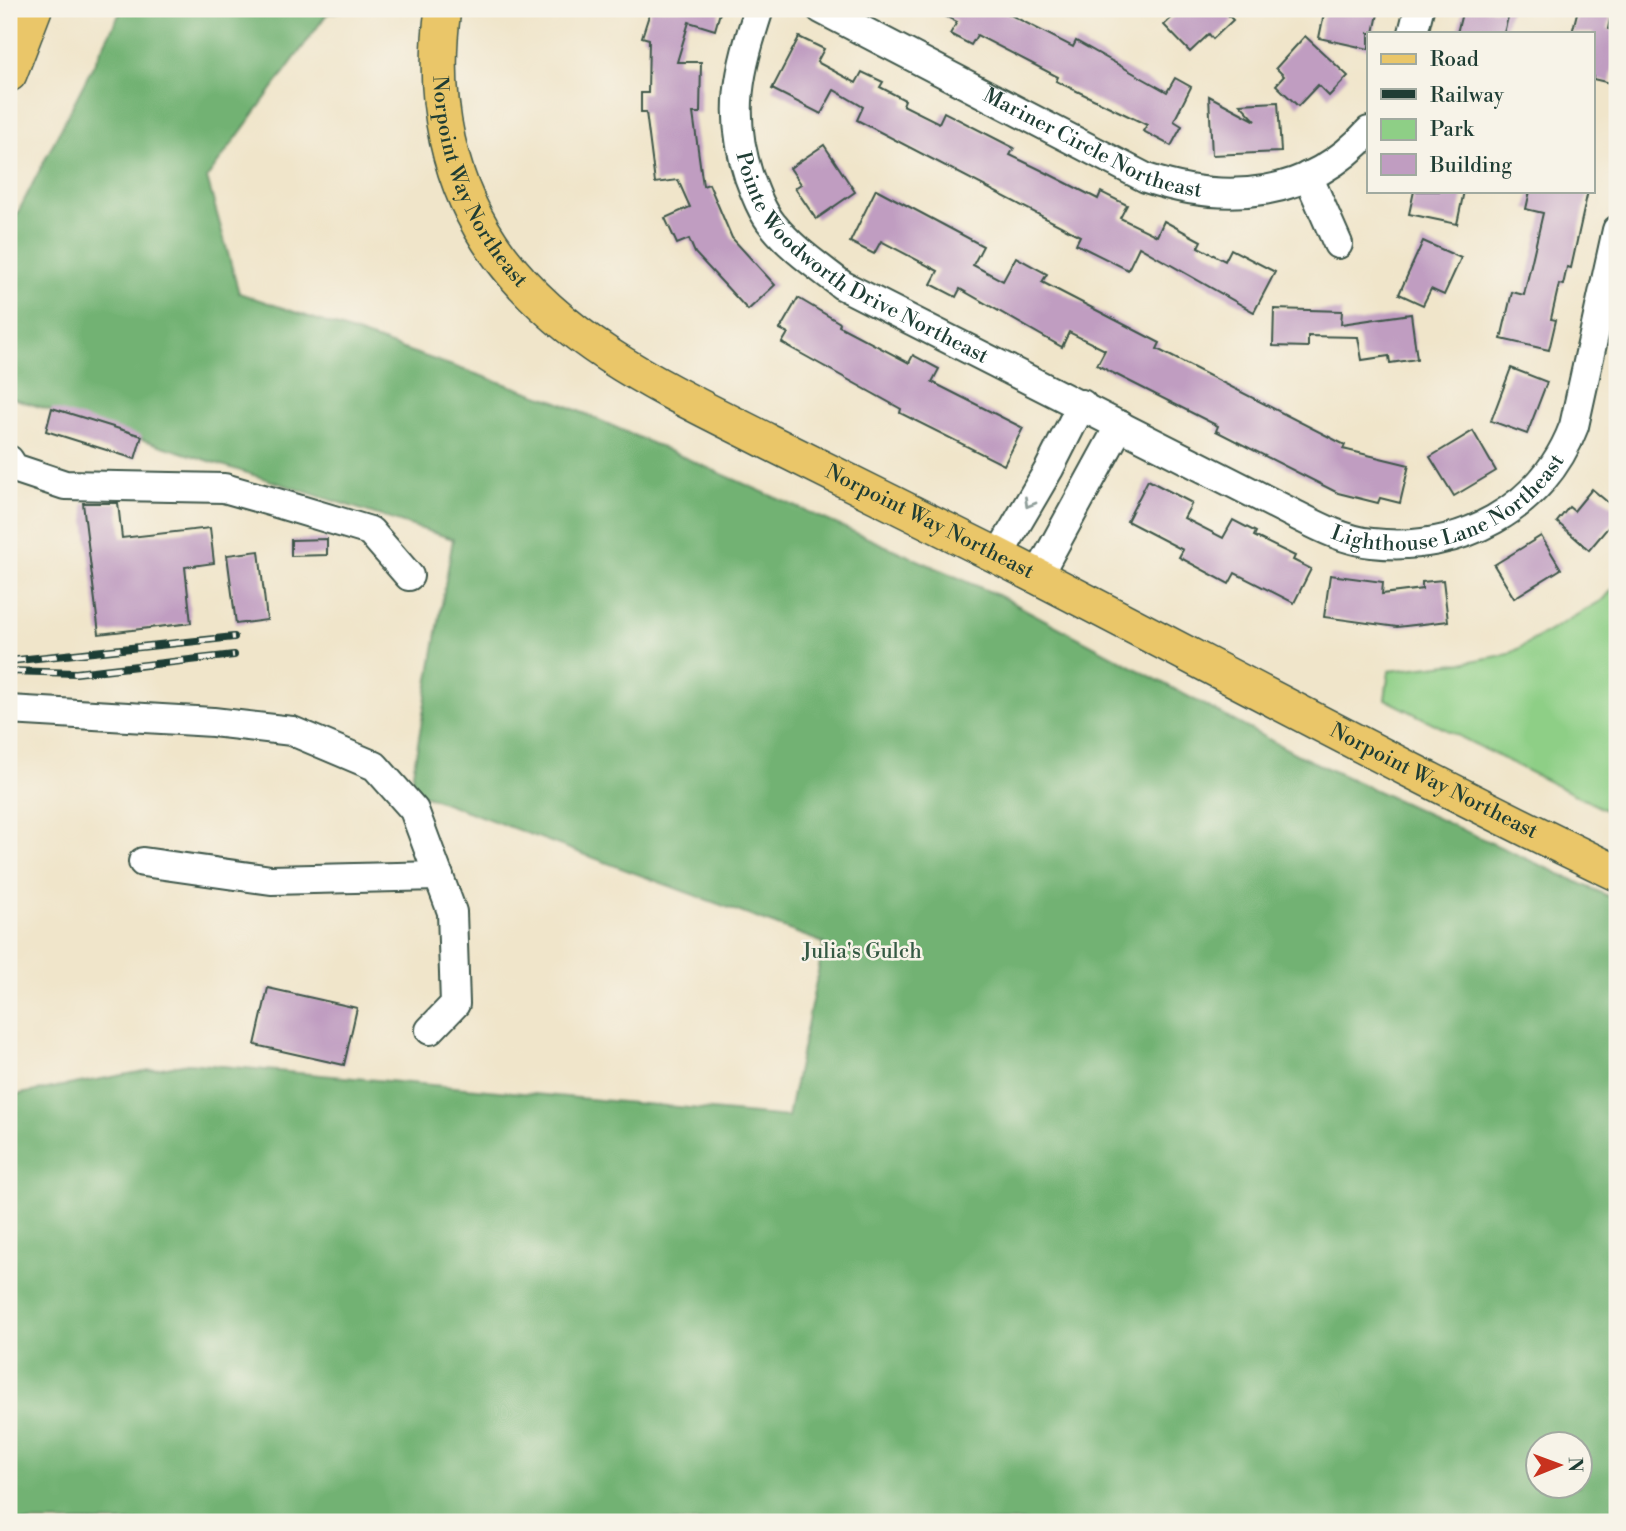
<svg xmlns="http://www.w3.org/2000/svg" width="1626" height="1531" viewBox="0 0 1626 1531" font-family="'Libre Bodoni',serif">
  <rect width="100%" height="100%" fill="#f7f3e8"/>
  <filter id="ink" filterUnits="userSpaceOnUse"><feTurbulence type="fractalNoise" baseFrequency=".0143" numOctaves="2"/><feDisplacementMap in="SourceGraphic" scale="14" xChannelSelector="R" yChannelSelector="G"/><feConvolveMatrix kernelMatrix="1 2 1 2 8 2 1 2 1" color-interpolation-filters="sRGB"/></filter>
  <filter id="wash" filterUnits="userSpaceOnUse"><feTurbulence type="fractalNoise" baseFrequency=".00686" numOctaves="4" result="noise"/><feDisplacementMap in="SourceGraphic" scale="28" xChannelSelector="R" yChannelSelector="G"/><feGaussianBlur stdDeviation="1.57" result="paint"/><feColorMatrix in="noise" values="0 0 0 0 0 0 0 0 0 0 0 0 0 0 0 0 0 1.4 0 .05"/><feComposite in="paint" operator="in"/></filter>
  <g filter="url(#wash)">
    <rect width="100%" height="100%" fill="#f0e5ca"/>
    <path fill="#8ecf86" stroke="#56865d" stroke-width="2" d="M1617,584v232l-232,-117 4,-28 77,-9 43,-8 95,-55z"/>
    <path fill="#72b273" stroke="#487854" stroke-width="2" fill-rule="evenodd" d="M122,9h226l-21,5 -120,164 32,115 319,109 444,195 296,158 319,145v622h-1608v-426l179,-33 600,54 36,-174 -414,-153 43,-251 -444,-142v-167zM1538,1444h42v42h-42z"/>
    <g id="blocks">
      <g fill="#c09dc1">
        <path d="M651,9h70l-6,21 -26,-8 -12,40h24l-1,51h-7l10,73 6,-2 23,54 43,47 -27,25 -53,-57 -6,-14 -12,5 -12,-26 25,-11 -12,-27 -23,3 -9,-71h-5v-19h7l1,-54 -7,-2z"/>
        <path d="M931,9h68l74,38 3,-6 91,51 8,-14 16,9 -17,34 8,5 -11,20 -28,-15 4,-6 -91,-44 2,-4 -81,-42 -6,10 -21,-11 7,-12z"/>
        <path d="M1181,9h41l11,11 -20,19 -4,-5 -19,18 -26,-27z"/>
        <path d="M1325,9h54l-5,24h-5v16l-50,-11z"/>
        <path d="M1463,9h47l-6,24h-47z"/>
        <path d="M1578,9h34l-4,20 9,2v20l-7,32 -17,-4v-46h-21z"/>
        <path d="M1305,36l43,40 -19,20 -11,-11 -20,21 -22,-21 8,-9 -8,-8z"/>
        <path d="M799,37l25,12 -7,13 39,21 6,-11 21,10 -3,5 25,13 -2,5 36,18 5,-11 70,36 -4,7 29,14 59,30 3,-7 26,13 -7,13 37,18 7,-15 37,20 -3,6 27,14 6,-12 44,23 -21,40 -115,-65 -11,23 -52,-26 4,-8 -223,-116 6,-13 -29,-17 -13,24 -49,-25z"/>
        <path d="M1209,96l47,25 -16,-17 38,-2 3,50 -69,3z"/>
        <path d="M824,145l31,47 -39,27 -21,-31 6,-4 -11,-16z"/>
        <path d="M876,189l107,57 -10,19 30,16 13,-24 31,17 -5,8 118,61 -3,6 188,96 -2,4 66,16 -9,38 -20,-5 -2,5 -40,-10 -122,-62 2,-5 -121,-61 8,-15 -36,-18 -7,15 -102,-58 -4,8 -25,-13 7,-13 -57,-30 -7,13 -24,-12z"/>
        <path d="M1414,191h50l-7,33 -48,-10z"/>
        <path d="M1530,191h58l-17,77 -4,-1 -4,18 -4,-1 -8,35 5,1 -7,30 -48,-11 11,-47 12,3 19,-82 -17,-4z"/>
        <path d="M1423,241l38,17 -17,37 -13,-6 -8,16 -24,-11z"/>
        <path d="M798,298l42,25 -1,3 70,37 4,-8 26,14 -7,13 91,46 -19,37 -104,-52 1,-4 -119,-66 6,-10 -8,-4z"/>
        <path d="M1274,309l68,2 -1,13 70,-10 6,45 -27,4 -1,-7 -27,4 -4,-23 -50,-1v11l-35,-1z"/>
        <path d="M1511,368l36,14 -20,52 -36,-13z"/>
        <path d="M52,408l90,28 -7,23 -89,-28z"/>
        <path d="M1473,431l23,40 -42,25 -24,-39z"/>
        <path d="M1148,480l44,23 -8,15 39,20 10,-18 23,12 -2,4 41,20 -2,4 18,9 -17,34 -59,-30 -6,11 -50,-27 4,-7 -56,-29z"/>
        <path d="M1592,489l25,21v7l-28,33 -32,-28 12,-15 5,4z"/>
        <path d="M83,503h35l4,35 88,-10 4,35 -29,4 6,56 -92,11z"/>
        <path d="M1541,536l20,33 -47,29 -20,-33z"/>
        <path d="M327,539v16l-36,1v-16z"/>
        <path d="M259,551l8,69 -31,4 -9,-69z"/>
        <path d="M1330,575l53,7 -1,12 40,-5v-7l21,-2 5,41 -51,6 -73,-10z"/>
        <path d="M268,988l89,20 -13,57 -89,-20z"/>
      </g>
    </g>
  </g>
  <g filter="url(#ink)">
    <use href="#blocks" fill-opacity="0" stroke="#3e564a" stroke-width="2"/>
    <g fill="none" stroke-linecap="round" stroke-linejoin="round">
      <g stroke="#3e564a" stroke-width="32">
        <g id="minor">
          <path id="s1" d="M759,9c-20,62 -31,104 -10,168 6,16 13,35 24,48 19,24 45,41 69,60l446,226c26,13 54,29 84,32 87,10 171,-34 202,-117l43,-196"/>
          <path id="s2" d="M821,9l325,169c81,27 163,20 223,-47"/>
          <path d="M1413,33l6,-24"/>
          <path d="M1308,176l30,68"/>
          <path d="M9,460l5,8 51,17 159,3 53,15 93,28 39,45"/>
          <path d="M998,556l51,-87 33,-65"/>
          <path d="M1037,577l83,-152"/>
          <path d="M9,710l204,12 79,9 83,35 39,44 38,102 3,92 -25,26"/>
          <path d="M143,862l128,18 168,-4"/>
        </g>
      </g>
      <g stroke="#3e564a" stroke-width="38">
        <g id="major">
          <path id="s3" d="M443,9c-12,88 4,178 58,249 67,89 170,134 266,183 76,38 153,76 229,114 207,106 411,217 621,318"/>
          <path d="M9,74l25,-65"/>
        </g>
      </g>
      <use href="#minor" stroke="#fff" stroke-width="28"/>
      <use href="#major" stroke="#eac669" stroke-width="35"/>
      <g stroke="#1f3d34" stroke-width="8">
        <g id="rail">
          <path d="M9,661l225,-24"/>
          <path d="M9,671l67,2 158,-18"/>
        </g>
      </g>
      <use href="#rail" stroke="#f7f3e8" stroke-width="5" stroke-dasharray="16" stroke-linecap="butt"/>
    </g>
    <defs><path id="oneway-chevron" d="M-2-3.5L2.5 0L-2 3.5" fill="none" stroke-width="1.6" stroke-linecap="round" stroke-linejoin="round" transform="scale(1.75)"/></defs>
    <use stroke="#8f9e9a" href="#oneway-chevron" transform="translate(1029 503) rotate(120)"/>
  </g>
  <g text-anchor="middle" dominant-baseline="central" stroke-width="5" stroke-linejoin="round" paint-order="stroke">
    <g font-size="21" fill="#1f3d34" stroke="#f7f3e8">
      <text stroke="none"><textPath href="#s2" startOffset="304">Mariner Circle Northeast</textPath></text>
      <text stroke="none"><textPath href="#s3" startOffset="182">Norpoint Way Northeast</textPath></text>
      <text stroke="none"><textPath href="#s1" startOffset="313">Pointe Woodworth Drive Northeast</textPath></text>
      <text stroke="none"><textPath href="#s1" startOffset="996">Lighthouse Lane Northeast</textPath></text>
      <text stroke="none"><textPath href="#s3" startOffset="770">Norpoint Way Northeast</textPath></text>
      <text stroke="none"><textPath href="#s3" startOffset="1337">Norpoint Way Northeast</textPath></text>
    </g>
    <g font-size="21" fill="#355a44" stroke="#f7f3e8">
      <text x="862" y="952">Julia's Gulch</text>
    </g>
  </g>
  <rect width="1626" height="1531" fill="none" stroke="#f7f3e8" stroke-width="35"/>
  <rect x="1367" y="32" width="228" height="161" fill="#f7f3e8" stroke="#a1aaa0" stroke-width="2"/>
  <rect x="1381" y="54" width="35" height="10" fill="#eac669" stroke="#a1aaa0" stroke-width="2"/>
  <text x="1430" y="66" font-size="21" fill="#1f3d34">Road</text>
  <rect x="1381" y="89" width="35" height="10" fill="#1f3d34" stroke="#a1aaa0" stroke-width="2"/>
  <text x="1430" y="102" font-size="21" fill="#1f3d34">Railway</text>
  <rect x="1381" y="119" width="35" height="21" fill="#8ecf86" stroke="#a1aaa0" stroke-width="2"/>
  <text x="1430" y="136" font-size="21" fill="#1f3d34">Park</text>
  <rect x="1381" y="154" width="35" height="21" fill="#c09dc1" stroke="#a1aaa0" stroke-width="2"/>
  <text x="1430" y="172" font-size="21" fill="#1f3d34">Building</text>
  <g transform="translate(1559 1465) rotate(89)"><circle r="33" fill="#f7f3e8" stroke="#a1aaa0" stroke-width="2"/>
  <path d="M0-5L12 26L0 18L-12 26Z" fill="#c8321e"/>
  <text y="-10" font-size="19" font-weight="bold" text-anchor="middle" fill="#1f3d34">N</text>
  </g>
</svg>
